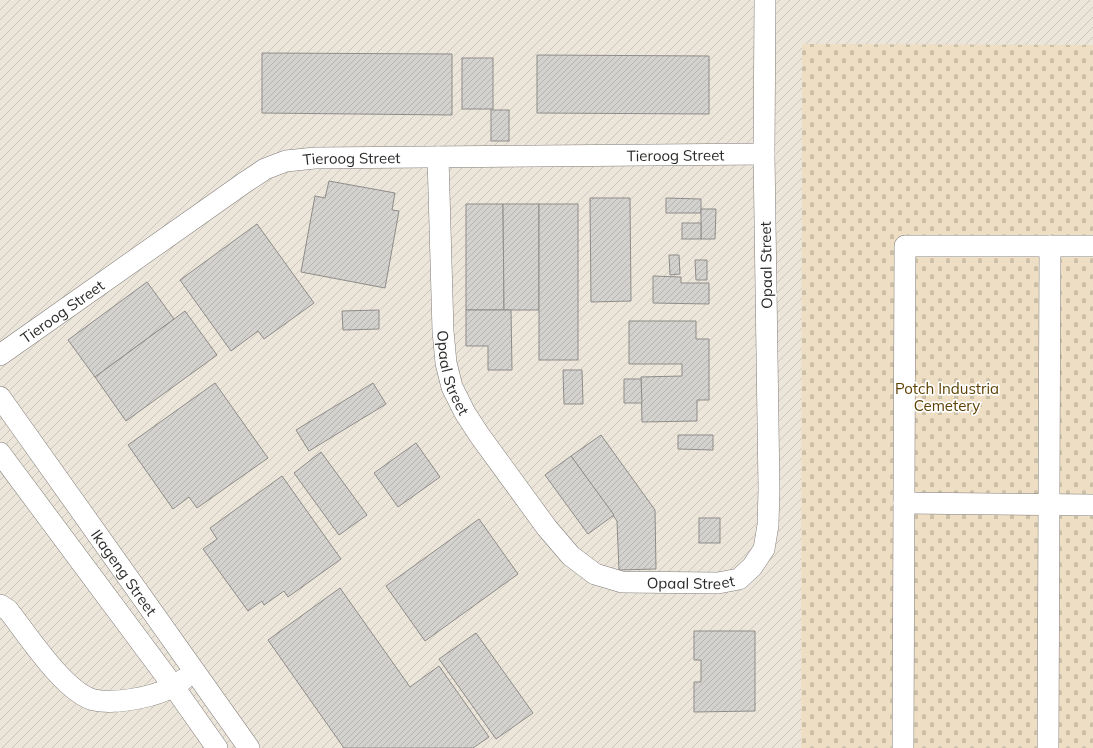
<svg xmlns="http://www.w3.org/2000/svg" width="1093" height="748" viewBox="0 0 1093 748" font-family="Mulish,sans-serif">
  <defs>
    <pattern id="industrial-furrows" width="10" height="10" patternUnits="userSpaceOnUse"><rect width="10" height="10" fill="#ece5da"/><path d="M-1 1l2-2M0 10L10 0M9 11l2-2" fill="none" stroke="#cbc5bb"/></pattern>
    <pattern id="cemetery-stones" width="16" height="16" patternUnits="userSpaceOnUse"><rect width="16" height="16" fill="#eedec4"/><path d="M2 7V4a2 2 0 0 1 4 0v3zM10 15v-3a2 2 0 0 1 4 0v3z" fill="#ccbfa8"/></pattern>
    <pattern id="building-hatch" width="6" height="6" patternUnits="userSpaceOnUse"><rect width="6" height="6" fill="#d4d2ce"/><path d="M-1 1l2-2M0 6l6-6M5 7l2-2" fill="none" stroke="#b6b4b1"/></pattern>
  </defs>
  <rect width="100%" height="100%" fill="#f4f1ed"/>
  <rect fill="url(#industrial-furrows)" x="0" y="0" width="1093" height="748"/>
  <path fill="url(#cemetery-stones)" d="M802,44l291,1v703h-292z"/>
  <g fill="url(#building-hatch)" stroke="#8f8d89">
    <path d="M262,53l190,1v61l-190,-2z"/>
    <path d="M537,55l172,1v58l-172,-1z"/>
    <rect x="462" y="58" width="31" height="51"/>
    <rect x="491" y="110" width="18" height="31"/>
    <path d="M329,181l66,12 -3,17 7,1 -14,77 -84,-16 14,-76 10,2z"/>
    <path d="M590,198h40l1,103 -40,1z"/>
    <path d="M666,198l35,1v14h-35z"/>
    <path d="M466,204h37l1,106h-38z"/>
    <path d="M503,204h36v106h-35z"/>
    <rect x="539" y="204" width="39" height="156"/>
    <path d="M701,209h15l-1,30h-14z"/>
    <rect x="682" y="223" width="19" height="16"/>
    <path d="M257,224l57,79 -50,36 -6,-8 -27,20 -51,-71z"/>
    <path d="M669,255h10l1,19 -10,1z"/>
    <path d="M695,260h12v20h-11z"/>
    <path d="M653,276l28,1v6h28v21l-56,-1z"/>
    <path d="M147,282l27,37 -79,58 -27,-37z"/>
    <path d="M379,310v19l-36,1 -1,-19z"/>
    <path d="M466,310h45l1,60h-24v-24h-22z"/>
    <path d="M185,311l32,44 -91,66 -31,-44z"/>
    <path d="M629,321h67v18h13v61h-12v21l-55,1 -1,-45 41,-1v-12h-53z"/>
    <path d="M563,370h19l1,34h-19z"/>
    <path d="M624,379h17l1,24h-18z"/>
    <path d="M215,383l53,75 -71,50 -8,-11 -16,12 -45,-64z"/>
    <path d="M373,383l13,21 -77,47 -13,-21z"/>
    <path d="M601,435l54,75 1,59 -37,1 -2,-49 -46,-65z"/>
    <path d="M678,435h35v15l-35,-1z"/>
    <path d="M416,443l24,34 -42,30 -24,-34z"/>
    <path d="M321,452l46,63 -28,20 -45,-62z"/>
    <path d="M571,456l43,59 -26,19 -43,-59z"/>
    <path d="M282,476l59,83 -53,38 -4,-6 -20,14 -2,-4 -14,10 -45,-62 14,-10 -7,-11z"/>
    <rect x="699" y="518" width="21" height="25"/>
    <path d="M479,519l39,55 -93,67 -39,-55z"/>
    <path d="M340,588l70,99 29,-21 50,71 -16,11h-129l-76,-108z"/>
    <path d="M694,631h61v80l-61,1v-30h7v-22h-7z"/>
    <path d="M476,633l57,80 -37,26 -57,-80z"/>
  </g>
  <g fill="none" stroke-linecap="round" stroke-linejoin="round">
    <g stroke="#807d7a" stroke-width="22">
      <g id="minor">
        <path id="s1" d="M438,157l5,174 3,32 6,24 13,26 15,23 67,92 24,28 24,18 27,8 96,1 21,-4 13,-12 12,-18 4,-24 1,-36 -5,-335 1,-154"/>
        <path id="s2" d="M0,355l244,-172 21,-14 21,-8 29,-3 449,-4"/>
        <path id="s3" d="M0,397l249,351"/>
        <path d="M0,453l174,234 43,61"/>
        <path d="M904,503l189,2"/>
        <path d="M0,605l8,5c19,24 57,83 86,90 13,3 27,1 40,-1 18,-3 36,-8 50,-20"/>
        <path d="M903,748l2,-502h188"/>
        <path d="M1048,748l2,-502"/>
      </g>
    </g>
    <use href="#minor" stroke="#fff" stroke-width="21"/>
  </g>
  <g text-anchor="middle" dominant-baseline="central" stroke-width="3.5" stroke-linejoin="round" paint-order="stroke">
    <g font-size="15" fill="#2a2a28" stroke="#fff">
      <text stroke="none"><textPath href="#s2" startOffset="736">Tieroog Street</textPath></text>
      <text stroke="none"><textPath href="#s2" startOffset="412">Tieroog Street</textPath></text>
      <text transform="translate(766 265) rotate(-91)">Opaal Street</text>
      <text stroke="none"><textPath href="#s2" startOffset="76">Tieroog Street</textPath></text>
      <text stroke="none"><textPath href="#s1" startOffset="217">Opaal Street</textPath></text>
      <text stroke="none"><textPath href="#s3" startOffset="215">Ikageng Street</textPath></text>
      <text stroke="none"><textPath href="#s1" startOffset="565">Opaal Street</textPath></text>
    </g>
    <g font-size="15" fill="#5e4204" stroke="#fff">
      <text x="947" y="388">Potch Industria<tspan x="947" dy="17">Cemetery</tspan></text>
    </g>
  </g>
</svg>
